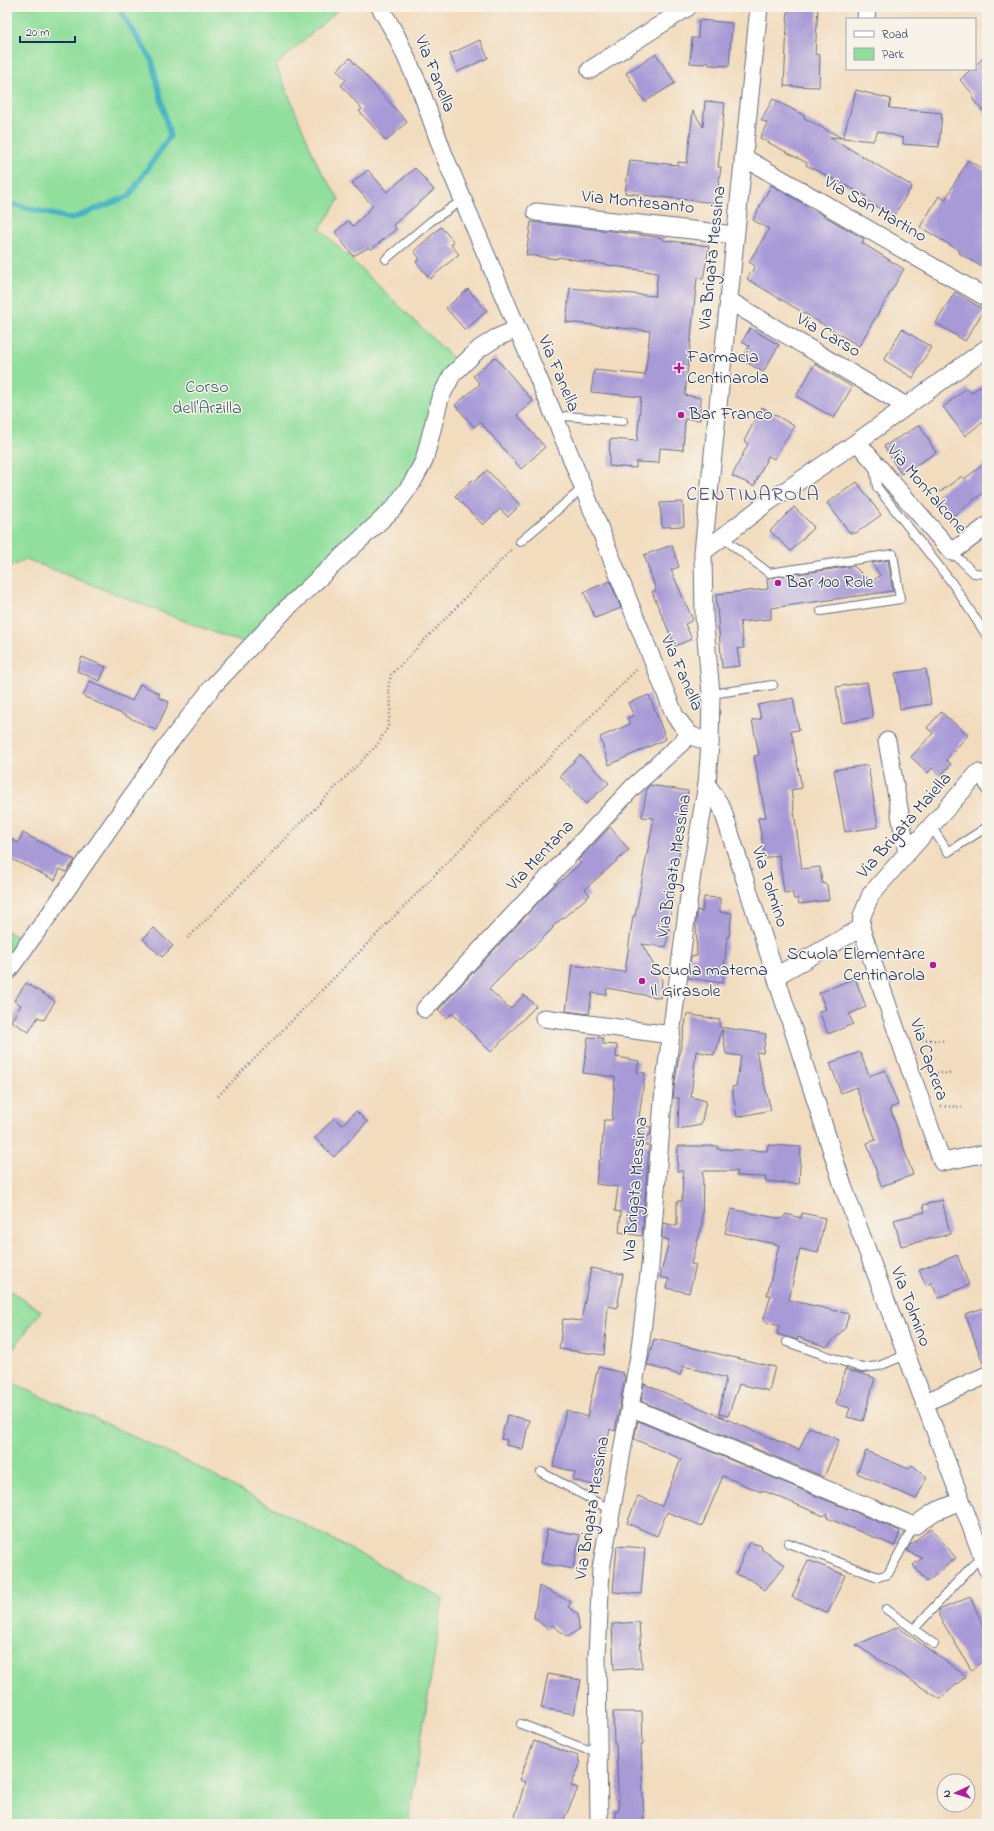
<svg xmlns="http://www.w3.org/2000/svg" width="994" height="1831" viewBox="0 0 994 1831" font-family="'Indie Flower',sans-serif">
  <rect width="100%" height="100%" fill="#f7f3e8"/>
  <filter id="ink" filterUnits="userSpaceOnUse"><feTurbulence type="fractalNoise" baseFrequency=".025" numOctaves="2"/><feDisplacementMap in="SourceGraphic" scale="8" xChannelSelector="R" yChannelSelector="G"/><feConvolveMatrix kernelMatrix="1 2 1 2 8 2 1 2 1" color-interpolation-filters="sRGB"/></filter>
  <filter id="wash" filterUnits="userSpaceOnUse"><feTurbulence type="fractalNoise" baseFrequency=".012" numOctaves="4" result="noise"/><feDisplacementMap in="SourceGraphic" scale="16" xChannelSelector="R" yChannelSelector="G"/><feGaussianBlur stdDeviation="0.9" result="paint"/><feColorMatrix in="noise" values="0 0 0 0 0 0 0 0 0 0 0 0 0 0 0 0 0 1.4 0 .05"/><feComposite in="paint" operator="in"/></filter>
  <g filter="url(#wash)">
    <rect width="100%" height="100%" fill="#f2dcbe"/>
    <g fill="#92df9d" stroke="#56877e">
      <path d="M7,7h334l-65,58 42,101 21,33 -19,30 134,130 -21,47 -7,37 -28,48 -153,151 -17,-4 -202,-79 -19,10z"/>
      <path d="M7,931l13,7 -13,18z"/>
      <path d="M7,1289l34,22 -34,47z"/>
      <path d="M7,1380l44,21 39,15 102,48 251,135 -35,225h-401z"/>
    </g>
    <g fill="none" stroke-linecap="round" stroke-linejoin="round">
      <path stroke="#47b4c3" stroke-width="5.5" d="M7,203l64,16 58,-23 41,-60 -18,-75 -34,-54"/>
    </g>
    <g id="blocks">
      <g fill="#a79ad7">
        <path d="M788,7h30l-3,47 5,1 -1,32 -35,-1z"/>
        <path d="M699,20l33,3 -3,43 -20,-1v-4l-5,3 -14,-1 2,-25h6z"/>
        <path d="M480,40l8,18 -31,14 -7,-18z"/>
        <path d="M656,54l19,29 -30,19 -19,-29z"/>
        <path d="M987,54v61l-14,-15v-6l-13,-14 11,-11h4v-3z"/>
        <path d="M350,58l57,64 -21,19 -27,-30 3,-2 -21,-24 5,-5 -9,-10z"/>
        <path d="M856,90l35,9 -2,9 53,5 -3,34 -36,-3v-6l-25,-7 -5,10 -30,-3z"/>
        <path d="M773,99l32,17 -1,2 38,20 -12,-1 82,49 -19,31 -29,-18 2,-3 -60,-31 1,-2 -47,-25 7,-15 -6,-3z"/>
        <path d="M705,101l20,2 -7,64h3l-5,36 -91,-10 5,-33 48,5v-3l9,1 6,-52 10,16z"/>
        <path d="M968,160l19,12v98l-28,-17 1,-2 -40,-24 19,-31 6,4z"/>
        <path d="M415,168l19,22 -41,35 3,4 -24,20 -4,-1 -15,8 -18,-24 13,-11 5,5 20,-20 -21,-23 16,-13 19,22z"/>
        <path d="M771,185l93,54 -2,4 42,26 -45,77 -112,-67 8,-13 -6,-4 20,-33 -16,-9z"/>
        <path d="M531,222l87,10 45,6v2l46,6 -6,33 -6,-1 -12,117 16,3 -1,22 -15,-1 -2,31 -23,-2 -1,15 -23,-1v6l-27,-2 1,-27 27,2 4,-44 -50,-5 3,-22 51,5 5,-44 -84,-9 4,-34 85,8 3,-23 -100,-16 -1,2 -31,-4z"/>
        <path d="M441,227l13,15 -3,3 8,9 -29,25 -14,-17 4,-3 -6,-8z"/>
        <path d="M468,289l19,22 -22,19 -19,-22z"/>
        <path d="M955,292l29,18 -19,31 -29,-18z"/>
        <path d="M750,328l29,17 -16,27 -22,-13 8,-13 -7,-4z"/>
        <path d="M902,329l29,18 -18,31 -29,-18z"/>
        <path d="M495,357l38,44 -16,14 28,32 -24,22 -41,-47 -6,5 -19,-22 25,-21 -7,-8z"/>
        <path d="M815,364l37,23 -18,31 -38,-22z"/>
        <path d="M987,382v36l-22,18 -22,-29 24,-19 4,5z"/>
        <path d="M762,407l32,19 -20,33 -6,-3 -14,30 -22,-10 16,-32 -4,-3z"/>
        <path d="M920,425l16,28 -35,21 -17,-28z"/>
        <path d="M987,462v28l-34,26 -16,-22 25,-18 2,3z"/>
        <path d="M487,470l33,35 -12,12 -8,-8 -17,16 -28,-29 17,-16 2,2z"/>
        <path d="M857,482l24,33 -25,18h-6l-23,-30z"/>
        <path d="M683,502l1,24 -22,1 -2,-24z"/>
        <path d="M794,507l20,20 -23,24 -21,-20z"/>
        <path d="M672,545l7,22 -8,3 22,50 -8,4 7,15 -17,7 -23,-54 4,-2 -12,-35z"/>
        <path d="M888,560l5,31 -122,17v11l-31,3 4,26 -7,1 3,17 -18,2 -6,-74 52,-5 -1,-11 87,-12 17,17 9,-8 -8,-12z"/>
        <path d="M610,581l11,27 -26,10 -11,-26z"/>
        <path d="M82,657l24,10 -6,14 -23,-10z"/>
        <path d="M926,669l5,35 -31,5 -5,-36z"/>
        <path d="M90,681l42,20 8,-17 20,10 -2,3 11,5 -13,28 -73,-34z"/>
        <path d="M867,682l6,35 -31,6 -6,-36z"/>
        <path d="M649,695l17,44 -57,26 -9,-28 30,-13 -3,-6 7,-2 -6,-13z"/>
        <path d="M793,698l6,32 -8,1 11,57 -11,2 11,79 18,-2 2,16 5,2 2,15 -30,4 -1,-5h-4l-2,-7 -8,1 -5,-38 -14,3 -7,-40 8,-1 -12,-61 5,-1 -7,-35 9,-1 -3,-14z"/>
        <path d="M941,712l27,23 -22,25 5,4 -10,12 -9,-8 -4,5 -17,-16 22,-24 -6,-5z"/>
        <path d="M580,755l29,28 -23,21 -26,-28z"/>
        <path d="M868,765l10,62 -33,5 -11,-62z"/>
        <path d="M650,785l38,6 -22,156 -24,-3 20,36 -2,18 -53,-10 -1,7 -14,-2 -3,21 -23,-3 6,-46 53,7 8,-56h2l19,-98 -12,-1 5,-29z"/>
        <path d="M610,827l19,23 -44,39 5,6 -38,32 1,1 -32,31 -1,-1 -31,31 21,20 14,-14 12,11 -45,46 -39,-39 -5,5 -9,-8 111,-119 32,-28 -3,-3z"/>
        <path d="M23,833l44,23 8,4 -9,12 -6,-3 -5,11 -48,-23v-20l11,6z"/>
        <path d="M704,897l16,1v14l12,1 -3,24 -2,-1 -4,47 -35,-5 3,-22h6l-1,-35 1,-11 5,2z"/>
        <path d="M154,928l19,18 -11,11 -19,-18z"/>
        <path d="M855,978l11,29 -17,7 4,10 -25,10 -9,-23 7,-2 -7,-16z"/>
        <path d="M26,983l29,18 -11,19 -6,-3 -9,15 -18,-11 10,-16 -7,-4z"/>
        <path d="M687,1014l33,6 -1,7 47,7 -3,19 -7,-1 15,58 -34,7 -5,-30 4,-1 5,-30 -15,-2 -4,-25 -6,23h-2v3l-18,-4 -5,46 15,4 -5,24 -23,4 1,-31h-6l1,-9 4,-27z"/>
        <path d="M588,1037l15,1v6l14,1 -1,12 23,4 -2,11 8,1 -7,52 13,2 -1,8 -14,3v7h13l-7,91 -23,-4 2,-20 -6,-1 3,-24 -22,-3 3,-24h2l3,-40h8l3,-43 -32,-4z"/>
        <path d="M860,1052l9,24 16,-6 13,35 -8,3 23,67 -32,11 -14,-43 9,-3 -20,-53 -15,6 -11,-30z"/>
        <path d="M356,1111l11,11 -33,35 -19,-19 19,-20 8,7z"/>
        <path d="M768,1145l33,2 -2,37 -34,-3 1,-4 -29,-1v-5h-34l-1,55 -11,38 5,1 -7,28 -22,-5 2,-9 -9,-2 9,-37 -7,-2 1,-15 14,3v-25h5l1,-30h-6l1,-25h40l-1,3 50,2z"/>
        <path d="M942,1200l8,34 -49,12 -7,-26 31,-8 -2,-7z"/>
        <path d="M731,1209l51,10 4,-5 15,4 1,-5 23,5 -7,35 -18,-4 -11,51 60,14 -4,14 -18,19 -29,-10 -1,3 -20,-6 2,-8 -16,-5 8,-26h-4l12,-50 -54,-12z"/>
        <path d="M957,1255l12,30 -31,13 -6,-15 -6,2 -7,-15z"/>
        <path d="M591,1268l32,6 -6,34 -9,-2 -4,49 -45,-6 4,-30 18,2z"/>
        <path d="M987,1307v58l-3,1 -19,-52z"/>
        <path d="M654,1339l121,28 -6,24 -30,-7 -11,32 -9,-2 7,-36 -42,-12 -4,9 -33,-10z"/>
        <path d="M598,1367l26,6 -1,2 2,1 -10,55 -5,-2 -12,57 -25,-6 2,-8 -22,-6 13,-56 21,7z"/>
        <path d="M845,1369l30,9 -12,43 -16,-4 3,-9 -14,-4z"/>
        <path d="M644,1384l155,66 10,-23 30,13 -15,37 -183,-76z"/>
        <path d="M507,1415l22,5 -6,29 -17,-4 1,-5 -6,-1z"/>
        <path d="M638,1421l262,110 -5,15 -68,-28 1,-4 -1,-1 -3,3 -62,-26 -1,2 -38,-16 -21,50 -35,-14 -10,24 -30,-13 11,-27 24,10 19,-47 -47,-20z"/>
        <path d="M866,1451l43,18 3,-4 15,12 -11,22 -59,-26z"/>
        <path d="M931,1528l25,30 -29,24 -14,-17 9,-7 -15,-7 3,-6z"/>
        <path d="M547,1529l33,6 -7,34 -32,-6z"/>
        <path d="M749,1542l13,4 -1,3 24,16 -20,25 -12,-9 -17,-7z"/>
        <path d="M617,1546l28,2 -4,46 -28,-2z"/>
        <path d="M808,1560l37,15 -17,38 -36,-16z"/>
        <path d="M539,1586l32,16 -3,5 10,7 1,15 -11,8 -16,-12 -4,4 -14,-11z"/>
        <path d="M970,1597l17,37v24l-15,13 -33,-55v-6z"/>
        <path d="M639,1622l3,46 -28,2 -2,-46z"/>
        <path d="M898,1627l68,49 -26,23 -84,-54z"/>
        <path d="M548,1674l33,6 -7,34 -33,-6z"/>
        <path d="M613,1712h29l1,32h-2l3,80h-29v-14h4l-3,-66h-2z"/>
        <path d="M534,1741l44,15 2,9 -9,21 7,2 -16,36h-49l12,-42 -6,-2z"/>
      </g>
    </g>
  </g>
  <g filter="url(#ink)">
    <use href="#blocks" fill-opacity="0" stroke="#666c80" stroke-width="1"/>
    <g fill="none" stroke-linecap="round" stroke-linejoin="round">
      <g stroke="#666c80" stroke-width="10">
        <g id="lane">
          <path d="M386,259l45,-38 32,-21"/>
          <path d="M556,420l10,-4 57,5"/>
          <path d="M874,466l3,21 75,96 35,53"/>
          <path d="M722,537l47,36 124,-19 7,45 -79,12"/>
          <path d="M520,542l63,-54"/>
          <path d="M952,552l22,21 13,1"/>
          <path d="M711,694l62,-9"/>
          <path d="M978,773l9,19"/>
          <path d="M931,826l17,26 39,-25"/>
          <path d="M787,1342l75,26 17,-2 27,-11"/>
          <path d="M541,1472l70,38"/>
          <path d="M788,1543l90,34 10,-3 26,-48"/>
          <path d="M886,1609l48,35"/>
          <path d="M914,1629l68,-74"/>
          <path d="M521,1724l64,25 14,1"/>
        </g>
      </g>
      <g stroke="#666c80" stroke-width="19">
        <g id="street">
          <path d="M380,7l17,30 23,51 24,67 112,265 119,296 15,19 20,8"/>
          <path d="M866,19l1,-12"/>
          <path d="M590,70l98,-63"/>
          <path d="M743,157l244,141"/>
          <path d="M536,212l199,23"/>
          <path d="M728,300l178,106"/>
          <path d="M857,442l95,110 35,-26"/>
          <path d="M703,552l61,-47 93,-63 130,-94"/>
          <path d="M887,741l20,112"/>
          <path d="M978,773l-107,121 -9,22 -1,12 81,234 45,-9"/>
          <path d="M707,784l15,24 122,381 143,380"/>
          <path d="M7,972l42,-57 114,-164 51,-66 73,-77 107,-100 18,-25 12,-22 16,-63 12,-23 27,-26 17,-11 21,-9"/>
          <path d="M776,976l85,-48"/>
          <path d="M425,1009l208,-222 57,-52"/>
          <path d="M544,1018l127,17"/>
          <path d="M926,1402l61,-27"/>
          <path d="M630,1407l284,119 20,-14 27,-11"/>
          <path d="M599,1824l-2,-168 4,-87 38,-213 11,-90 14,-178 29,-222 14,-82 3,-41 1,-49 -7,-78 -1,-64 56,-545"/>
        </g>
      </g>
      <g stroke="#666c80" stroke-width="2.5" stroke-dasharray="1 3" stroke-linecap="butt">
        <path d="M188,938l189,-193 11,-18 3,-23 -3,-16 3,-13 120,-125"/>
        <path d="M918,1039l28,2"/>
        <path d="M929,1072l24,2"/>
        <path d="M218,1096l420,-428"/>
        <path d="M941,1106l21,1"/>
      </g>
      <use href="#lane" stroke="#fff" stroke-width="8"/>
      <use href="#street" stroke="#fff" stroke-width="17"/>
    </g>
  </g>
  <g fill="#b5179e" stroke="#f7f3e8" stroke-width="1.5">
    <path d="M677 362h4v4h4v4h-4v4h-4v-4h-4v-4h4z"/>
    <circle cx="681" cy="415" r="4"/>
    <circle cx="778" cy="583" r="4"/>
    <circle cx="933" cy="965" r="4"/>
    <circle cx="642" cy="981" r="4"/>
  </g>
  <g text-anchor="middle" dominant-baseline="central" stroke-width="3" stroke-linejoin="round" paint-order="stroke">
    <g font-size="18" fill="#1b2f5e" stroke="#f7f3e8">
      <text transform="translate(434 74) rotate(68)">Via Fanella</text>
      <text transform="translate(638 203) rotate(6)">Via Montesanto</text>
      <text transform="translate(875 210) rotate(30)">Via San Martino</text>
      <text transform="translate(713 258) rotate(-84)">Via Brigata Messina</text>
      <text transform="translate(828 336) rotate(30)">Via Carso</text>
      <text transform="translate(558 374) rotate(67)">Via Fanella</text>
      <text transform="translate(926 490) rotate(49)">Via Monfalcone</text>
      <text transform="translate(681 673) rotate(66)">Via Fanella</text>
      <text transform="translate(905 826) rotate(-49)">Via Brigata Maiella</text>
      <text transform="translate(541 856) rotate(-47)">Via Mentana</text>
      <text transform="translate(675 866) rotate(-81)">Via Brigata Messina</text>
      <text transform="translate(769 887) rotate(72)">Via Tolmino</text>
      <text transform="translate(928 1060) rotate(71)">Via Caprera</text>
      <text transform="translate(636 1189) rotate(-85)">Via Brigata Messina</text>
      <text transform="translate(910 1307) rotate(69)">Via Tolmino</text>
      <text transform="translate(593 1508) rotate(-81)">Via Brigata Messina</text>
    </g>
    <g font-size="18" fill="#1b2f5e" stroke="#f7f3e8" text-anchor="start">
      <text x="687" y="358">Farmacia<tspan x="687" dy="21">Centinarola</tspan></text>
      <text x="689" y="415">Bar Franco</text>
      <text x="786" y="583">Bar 100 Role</text>
      <text x="925" y="955" text-anchor="end">Scuola Elementare<tspan x="925" dy="21">Centinarola</tspan></text>
      <text x="650" y="971">Scuola materna<tspan x="650" dy="21">Il Girasole</tspan></text>
    </g>
    <g font-size="18" fill="#395b6e" stroke="#f7f3e8">
      <text x="207" y="388">Corso<tspan x="207" dy="21">dell'Arzilla</tspan></text>
    </g>
    <g font-size="20" letter-spacing="1" fill="#4c5488" stroke="#f7f3e8">
      <text x="753" y="495">CENTINAROLA</text>
    </g>
  </g>
  <rect width="994" height="1831" fill="none" stroke="#f7f3e8" stroke-width="24"/>
  <rect x="846" y="18" width="130" height="52" fill="#f7f3e8" stroke="#9fa5b1"/>
  <rect x="854" y="31" width="20" height="6" fill="#ffffff" stroke="#9fa5b1"/>
  <text x="882" y="38" font-size="12" fill="#1b2f5e">Road</text>
  <rect x="854" y="48" width="20" height="12" fill="#92df9d" stroke="#9fa5b1"/>
  <text x="882" y="58" font-size="12" fill="#1b2f5e">Park</text>
  <g transform="translate(956 1793) rotate(266)"><circle r="19" fill="#f7f3e8" stroke="#9fa5b1"/>
  <path d="M0-3L7 15L0 10L-7 15Z" fill="#b5179e"/>
  <text y="-6" font-size="11" font-weight="bold" text-anchor="middle" fill="#1b2f5e">N</text>
  </g>
  <path d="M20 36v6h55v-6" fill="none" stroke="#1b2f5e" stroke-width="2"/>
  <text x="26" y="36" font-size="12" fill="#1b2f5e" stroke="#f7f3e8" stroke-width="3" paint-order="stroke">20 m</text>
</svg>
